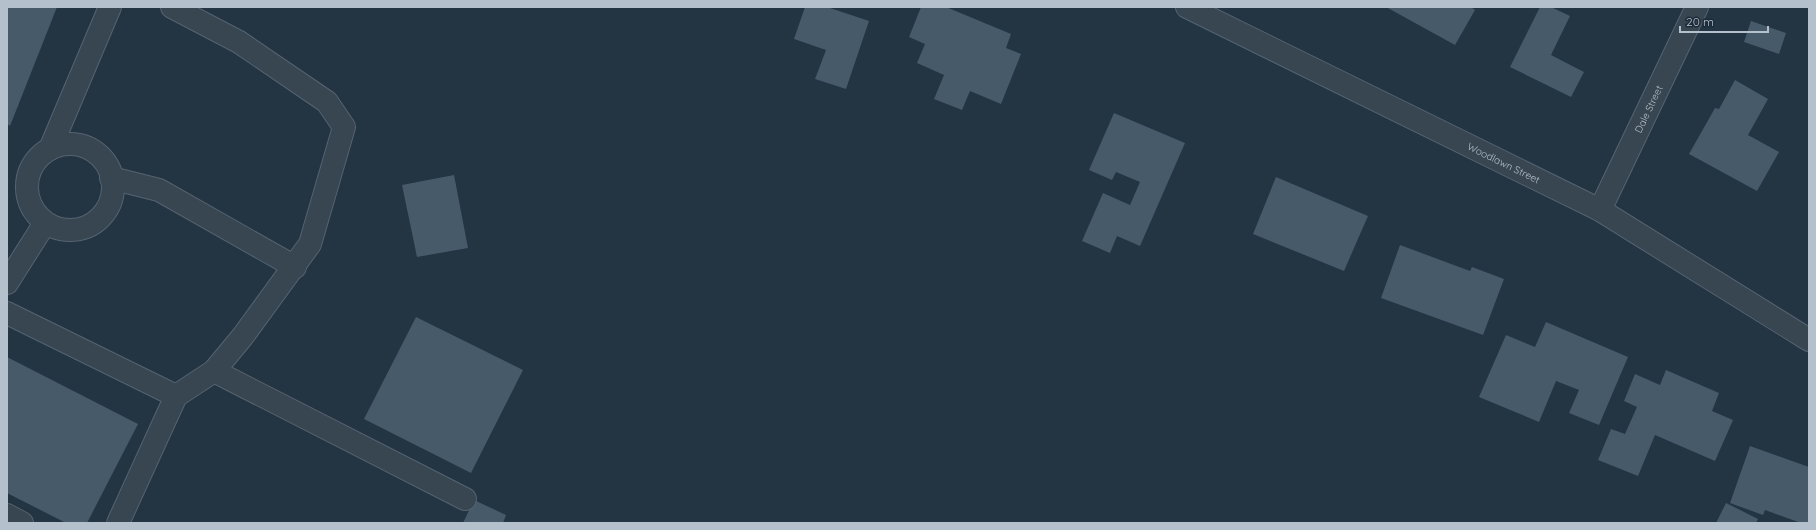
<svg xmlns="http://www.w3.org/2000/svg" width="1816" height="530" viewBox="0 0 1816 530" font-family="Quicksand,sans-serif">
  <rect width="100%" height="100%" fill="#233443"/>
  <g fill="#475a6a">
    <path d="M7,7h50l-47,119 -3,-2z"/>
    <path d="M805,7h22l42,14 -23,68 -31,-10 11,-29 -32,-11z"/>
    <path d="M921,7h25l65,27 -5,14 15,6 -20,50 -31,-13 -8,19 -28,-11 10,-24 -27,-12 8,-19 -16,-7z"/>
    <path d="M1386,7h85l4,3 -20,35z"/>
    <path d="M1540,7h11l19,9 -19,39 33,17 -13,25 -61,-30z"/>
    <path d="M1751,21l35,12 -7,21 -35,-12z"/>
    <path d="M1735,80l33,19 -20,36 31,17 -22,39 -68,-37 26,-46 4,1z"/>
    <path d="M1114,113l71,30 -45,103 -23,-10 -7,17 -28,-12 21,-48 27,12 10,-23 -24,-10 -4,8 -23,-10z"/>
    <path d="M454,175l14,73 -51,9 -15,-72z"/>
    <path d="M1276,177l92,39 -24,55 -91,-37z"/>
    <path d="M1400,245l70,26 2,-4 32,12 -21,56 -102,-37z"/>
    <path d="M416,317l107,53 -52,103 -107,-54z"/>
    <path d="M1546,322l82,35 -29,68 -30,-12 10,-23 -23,-9 -17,41 -60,-25 27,-62 29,12z"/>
    <path d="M7,357l131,67 -51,99h-21l-59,-30z"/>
    <path d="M1666,370l53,23 -7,18 21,9 -18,41 -60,-26 -17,41 -40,-16 13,-31 14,5 12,-27 -13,-6 11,-27 25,11z"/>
    <path d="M1750,446l59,21v56h-8l-36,-13 -2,5 -33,-12z"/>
    <path d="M474,500l32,15 -3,8h-40z"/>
    <path d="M1726,503l32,16 -2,4h-40z"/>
  </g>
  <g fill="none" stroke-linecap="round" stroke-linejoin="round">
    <g stroke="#566370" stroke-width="24">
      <g id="minor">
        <path id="s1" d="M1187,7l413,203 209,130"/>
        <circle cx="70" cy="187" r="43"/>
        <path d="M50,149l60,-142"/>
        <path d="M111,178l48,12 136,77"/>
        <path id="s2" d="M1600,210l97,-203"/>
        <path d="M7,283l38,-60"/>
        <path d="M7,313l169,83"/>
        <path d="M214,371l251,128"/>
        <path d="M7,515l15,8"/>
        <path d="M118,523l58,-127 38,-25 29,-35 67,-92 34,-117 -17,-25 -88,-60 -67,-35"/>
      </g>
    </g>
    <use href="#minor" stroke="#384652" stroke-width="22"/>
  </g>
  <g text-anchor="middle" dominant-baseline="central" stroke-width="3" stroke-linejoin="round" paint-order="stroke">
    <g font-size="10" fill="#b5c0cd" stroke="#1c2b38">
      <text stroke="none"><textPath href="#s2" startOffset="112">Dale Street</textPath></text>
      <text stroke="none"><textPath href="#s1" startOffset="353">Woodlawn Street</textPath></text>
    </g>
  </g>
  <rect width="1816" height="530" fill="none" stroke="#b5c0cd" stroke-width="16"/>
  <path d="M1680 26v6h88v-6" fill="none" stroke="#b5c0cd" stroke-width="2"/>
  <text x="1686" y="26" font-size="12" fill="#b5c0cd" stroke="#1c2b38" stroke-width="3" paint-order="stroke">20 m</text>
</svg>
